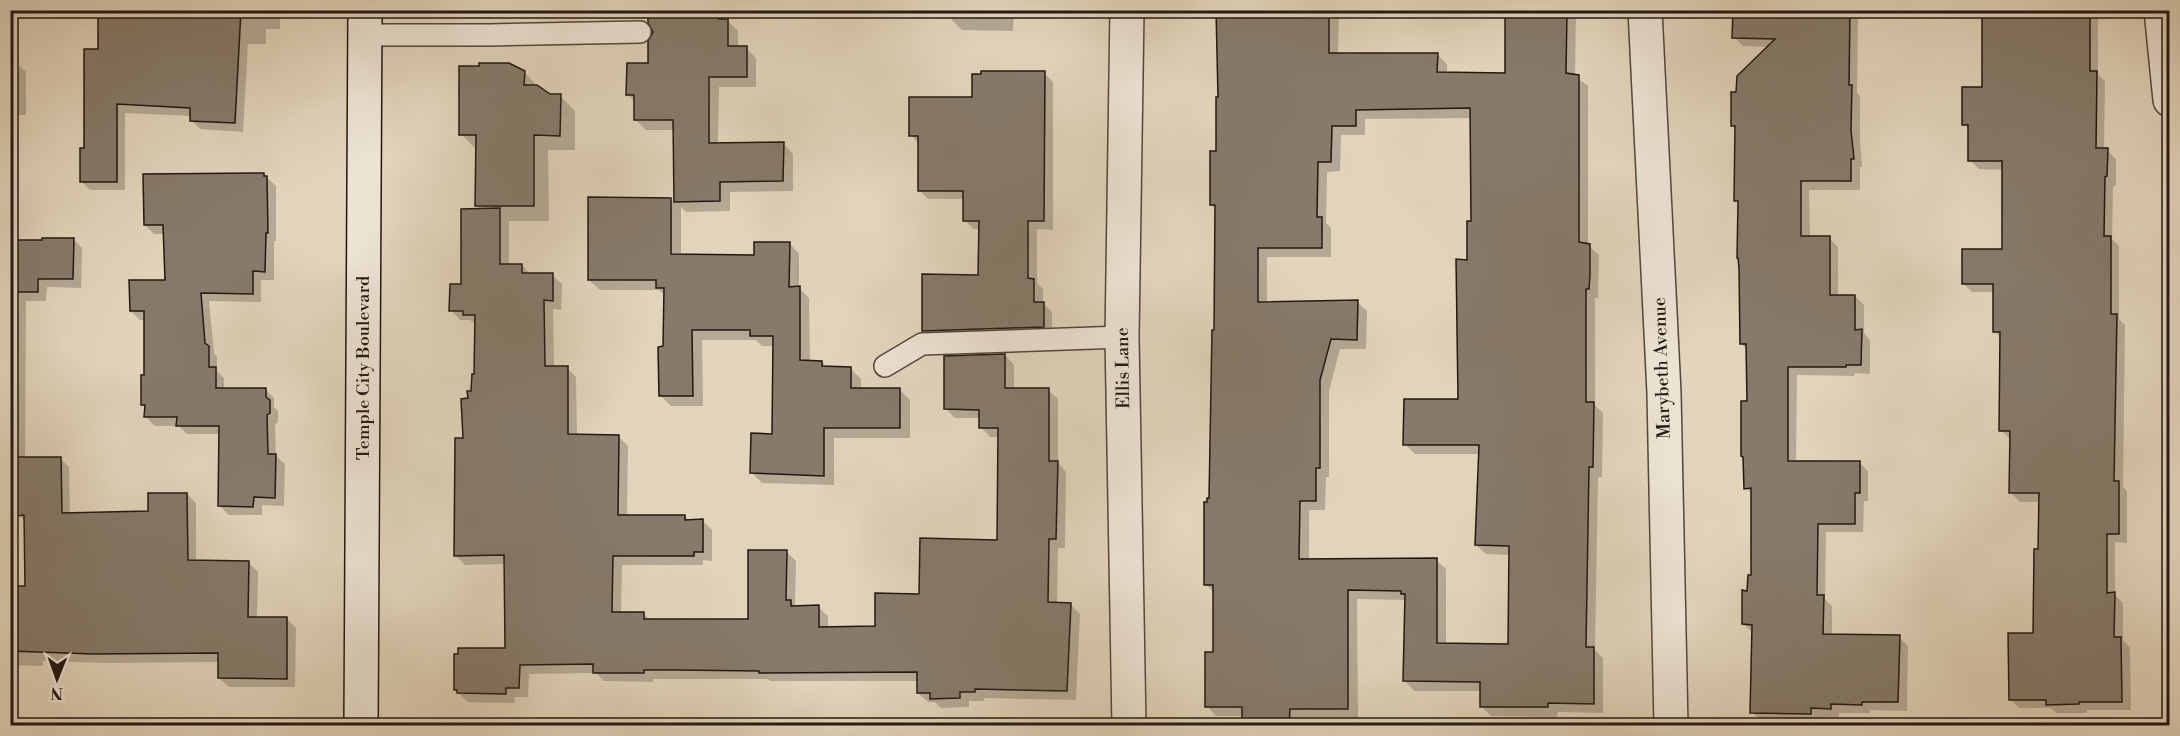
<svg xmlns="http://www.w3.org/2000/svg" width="2180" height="736" viewBox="0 0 2180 736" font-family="'Libre Bodoni',serif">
  <rect width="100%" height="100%" fill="#e2d4bb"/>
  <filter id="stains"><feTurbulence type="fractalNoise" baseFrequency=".00333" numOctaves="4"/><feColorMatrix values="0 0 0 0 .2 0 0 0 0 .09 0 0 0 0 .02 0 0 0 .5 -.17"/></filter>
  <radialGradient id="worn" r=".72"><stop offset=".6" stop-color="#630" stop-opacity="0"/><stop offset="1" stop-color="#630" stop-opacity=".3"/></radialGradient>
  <g fill="#0003" fill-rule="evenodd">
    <path d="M99,10h181v19h-14v15h-18l-5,88 -43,-3 -9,-9v-4l-66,-3v77h-35l-9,-9 19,-130z"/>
    <path d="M468,10h77v8l-71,-2z"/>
    <path d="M650,10h79v12l9,9v17h8l10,10v29h-37l-1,57 65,-1 10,11v37l-63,1v19l-44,1 -5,-5v49h74l34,-13 10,11v34l10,10 1,64h12l6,6h22l11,11v11h39l10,10v38h-76v47l-72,-2 -11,-11 23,-37v-89h-12l-6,-6h-54l1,66h-32l-10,-10 4,-101 -6,-5h-59l-11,-10 81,-81 6,5 -1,-74h-29l-11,-11v-17l-7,-7 21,-31 5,-32z"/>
    <path d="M798,10h86l-85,1z"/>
    <path d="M949,10h65l-1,21 -51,-1 -10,-10v-8z"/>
    <path d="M1217,10h122l-1,44h99l10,10v10h59v-64h70l-1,66 13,10v159l11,10 -1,43h-3v107l8,8 -1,64h-4l-3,173 8,8v55l-45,-1 -1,5 -66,-1 -10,-10 1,-15h-68l-9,-10 1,-81 -49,-1 1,119h-59v8h-55l-1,-10h-27l-9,-10 7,-52 1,-61 -10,-9 6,-84 5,-168 1,-122 -6,-6 7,-52 2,-53zM1472,118v104l-13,178 -54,44 10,10h65l-4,91 10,9 24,1 -1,91 -63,-1v-76l-10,-9h-127v-50h16l1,-33h3v-86l11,-42h26l1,-38 -10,-9 -90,1v-46h64v-29l-5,-5 1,-51 13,-1 1,-36h24v-16z"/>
    <path d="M1732,10h120l6,7 -1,76 3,3v44l2,27h-2v23h-51l1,48h19l9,9v49h17l9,9v28l6,7v34l-15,-1 -1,3 -57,-1 -1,87h63l9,9v30h-4l-1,31h-37l-1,67 7,7v30l67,1 9,9 -1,65 -37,-1v3h-31v4h-20v5l-58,-1 -9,-9 1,-79 -9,-9 8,-48 1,-81 -7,-7 2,-138 -7,-6 -2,-140 -3,-4v-71l-3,-3 5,-32 31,-47 -26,-1 -9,-9v-24z"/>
    <path d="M1983,10h115v65l7,6 -1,69h3l9,9v26l-3,2 -1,52 7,7v73l6,6 -2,162 4,4v52l-12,-1v53l8,8v37l7,8 1,62h-44v3h-31l-5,-5h-32l-9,-9 25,-65 6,-132h-21l-9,-9 -1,-54 -9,-9 1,-92 -7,-6 -1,-40h-22l-9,-9 40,-32v-81l-24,-1 -9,-9v-30l-6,-6 19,-35z"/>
    <path d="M10,61l7,2 9,9v43h-13l-1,28z"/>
    <path d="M524,72l15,16 11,7 10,1 15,15v39h-27l1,71h-40v44h13l9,10h21l10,9 -1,26 -8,-1 1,59h13l9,9 1,59h41l10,10 -1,71 58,-1 4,5h14l9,9v31l-9,-1v5h-81l-1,48h22l7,7h99l37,-69 10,10 -1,46h23l10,9v12h49l121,-87 1,-104h-9l-9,-10v-9h-26l-10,-10 60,-53 9,10v24l34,1 10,9v64l8,9 -1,76h-7l-1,56h13l10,10 -4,86 -92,-2v3h-15v6l-28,1 -6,-6h-7l-10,-9v-12h-148l-2,-2h-115v3l-49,-1 -8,-8 -67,1 -1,23h-14l1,6 -47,-1 -13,-13 52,-39 -1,-86 -41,1 -10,-10 9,-116 5,-39 4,-8 2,-16 1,-52 -6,-4h-10l-9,-10 11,-25 19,-75 -4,-4 -1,-57 -15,-15z"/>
    <path d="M1044,73l9,9v148l-16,-1v54l6,6v14l9,9v23l-119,5 -9,-9 55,-55 1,-47h-6l-10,-9v-21h-36l-9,-9v-46l-8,-9 62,-37z"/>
    <path d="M263,174l13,12v55h-2v39h-13v22l-52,-1 5,52 3,3v15l7,7v12l41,-1 9,9v9l4,4v11l-3,3 1,31 9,8 -1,42 -22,-1v10h-33l-9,-9 1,-72h-34l-8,-8h-24l-9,-9v-9l-4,-4 3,-28v-56h-5l-9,-9 35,-30 -1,-47h-11l-9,-9z"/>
    <path d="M73,239l9,9 -1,40 -34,-1 -1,14h-20l-1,157h35l9,9 1,47 80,-2 37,-18 9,9v58l53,2 9,9 -1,46 30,1 9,9 -1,59h-66l-10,-9 1,-16 -116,1 -61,-2v5l-33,-1v-78h17l-1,-65 -7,-7 -1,-33h-8v-241z"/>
  </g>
  <g fill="#867a6a" stroke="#221812" stroke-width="1.5" fill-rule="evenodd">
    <path d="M98,10h143l-6,113 -45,-2v-13l-73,-4v78h-37v-34h4v-99h14z"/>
    <path d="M648,10h71v9h9v27h19v31h-38v66l75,-1 -1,39 -63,1v19l-46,1 -1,-82h-39v-25h-8l1,-32h21v-22l5,-9 -5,-9z"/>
    <path d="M1216,10h113v43h109l-1,19 68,1v-63h62l-1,63 13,2v167l11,2v31l-1,14h-3v113h8l-1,65h-4l-3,180h8v57l-46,-1v4h-68v-25l-77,-1 2,-87h-4v-3l-53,-1v119h-58l-1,17h-47v-19h-37v-55h8v-67h-9v-83h3v-4h2l3,-168h2l1,-125h-5v-54h6v-54h2zM1470,108l1,113h-4v39l-11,-1 2,140h-54l-1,46h76l-4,100 34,1 -1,98 -71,-1v-85l-138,1 1,-58h16v-33h4v-88l11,-41 26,1 1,-40 -100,2v-54h64v-31h-5l1,-55h13l1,-36h24v-16z"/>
    <path d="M1733,10h117l-1,75h3l-1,45 3,29h-3v22h-50v55h29v59h25v35l7,-1 -1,36h-15v2h-58v94h72v32h-5v31h-37l-1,71h7l-1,39 77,1 -2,67h-36v3l-31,-1v5l-20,-1v6l-61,-1 2,-88 -10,-1v-34l5,1 1,-16h3v-87l-7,1 -1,-32 -2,-1v-55h6l-1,-57h-6l-1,-76 -1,-10h-1l1,-57h-4l1,-75h-4v-34h5l1,-16 38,-37 -43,-1z"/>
    <path d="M2090,10v61h7l-1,77h12l-1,28 -2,1 -1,59h7v78h6l-3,167h5v53h-12v59l8,-1 -1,45h7l1,65h-43v2l-33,1v-5h-37l-1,-67h25l1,-84h4l1,-56h-30l1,-62h-11l1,-99h-7v-48h-31v-35h40v-88h-34v-36h-6v-38h20v-76z"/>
    <path d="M479,63h30l16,8 -1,14h13l13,9h11l-1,42 -26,-1v71h-59l1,-71h-17v-69h20z"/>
    <path d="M981,71h64l-1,150h-16v57l6,1v23h10v25l-122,4v-57l56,1 1,-54h-16v-30h-45v-55h-9v-39h63v-23h9z"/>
    <path d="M264,173v3h3l1,57h-2l-1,39 -12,-1v23l-52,-1 4,50 4,3v21h7v21h50v9l4,3v13l-3,2 1,39h8l-1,44 -21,-1 -1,10 -35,-1 1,-80h-43l1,-9h-33l1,-12h-4v-30h3v-64h-14l-1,-31h36l-2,-55h-19l-1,-51z"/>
    <path d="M588,197l83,1v56l83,1v-13h36l-1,45 11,-1v74l22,1v5l29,1v21h49v40h-76v48l-74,-3 1,-40 21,1 1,-98h-23v-6h-58l1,66h-34l-1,-49 5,-1 1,-58h-8v-8h-68z"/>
    <path d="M500,208v56h22v9h31v28l-9,-1 1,66h23v68l51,1 -1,80h67v5l18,-1v33h-9v4h-81l-1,56h32v7h104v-69h39l-1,50h5v6l28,-1v22l56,-1v-33l44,1 1,-56 77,2 1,-112h-19v-18l-35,-1v-53l61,-2v34h44v73h9l-2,78h-7l-1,63 23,1 -4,88 -92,-2v3h-15v6l-30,1v-6h-13v-21l-158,1v-2l-83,-1h-32v3h-51v-9l-73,1 -1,23h-13v6l-49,-1v-3h-3v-36h4v-6h47l-1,-93 -50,1 1,-118h8l-2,-39 7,-1 -1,-7h4l1,-17h2l1,-59h-12v-4h-14l1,-27h11v-75z"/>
    <path d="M42,238h32l-1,41h-35v13h-28v-52h32z"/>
    <path d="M17,457h44l1,56 86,-2v-18h39l1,67 61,1 -1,56h39v62l-69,-1v-25l-124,1 -84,-3v-42h5l1,-23h9l-1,-71 -7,1z"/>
  </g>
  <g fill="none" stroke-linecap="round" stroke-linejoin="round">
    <g stroke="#52473c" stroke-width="24">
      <g id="lane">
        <path d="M365,35h124l151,-3"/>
        <path d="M885,366l37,-22 200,-7"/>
      </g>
    </g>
    <g stroke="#52473c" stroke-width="36">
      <g id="street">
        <path d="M1127,10l-5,327 7,389"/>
        <path d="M1645,10l19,383 7,333"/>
        <path d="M2161,10l9,90"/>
      </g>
    </g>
    <g stroke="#221812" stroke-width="36">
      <path id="secondary" d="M361,726l4,-716"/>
    </g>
    <use href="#lane" stroke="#ece3d3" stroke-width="21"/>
    <use href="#street" stroke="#ece3d3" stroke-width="33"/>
    <use href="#secondary" stroke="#ece3d3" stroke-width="33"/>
  </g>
  <g text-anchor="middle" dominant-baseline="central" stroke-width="6" stroke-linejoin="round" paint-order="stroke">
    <g font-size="18" fill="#221812" stroke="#ece3d3">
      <text transform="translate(363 368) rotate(-90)">Temple City Boulevard</text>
      <text transform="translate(1123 368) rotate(-91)">Ellis Lane</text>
      <text transform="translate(1662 368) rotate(-92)">Marybeth Avenue</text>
    </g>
  </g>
  <rect width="2180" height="736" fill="none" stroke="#e2d4bb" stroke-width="36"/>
  <rect x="12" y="12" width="2156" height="712" fill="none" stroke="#221812" stroke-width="3"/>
  <rect x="18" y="18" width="2144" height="700" fill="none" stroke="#221812" stroke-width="1.5"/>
  <g transform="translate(57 679) rotate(181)" stroke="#ece3d3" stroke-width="4.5" paint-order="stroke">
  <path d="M0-4.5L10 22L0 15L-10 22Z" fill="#221812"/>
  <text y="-9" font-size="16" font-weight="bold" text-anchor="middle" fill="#221812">N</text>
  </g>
  <rect width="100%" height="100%" filter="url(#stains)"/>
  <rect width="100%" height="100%" fill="url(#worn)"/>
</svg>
